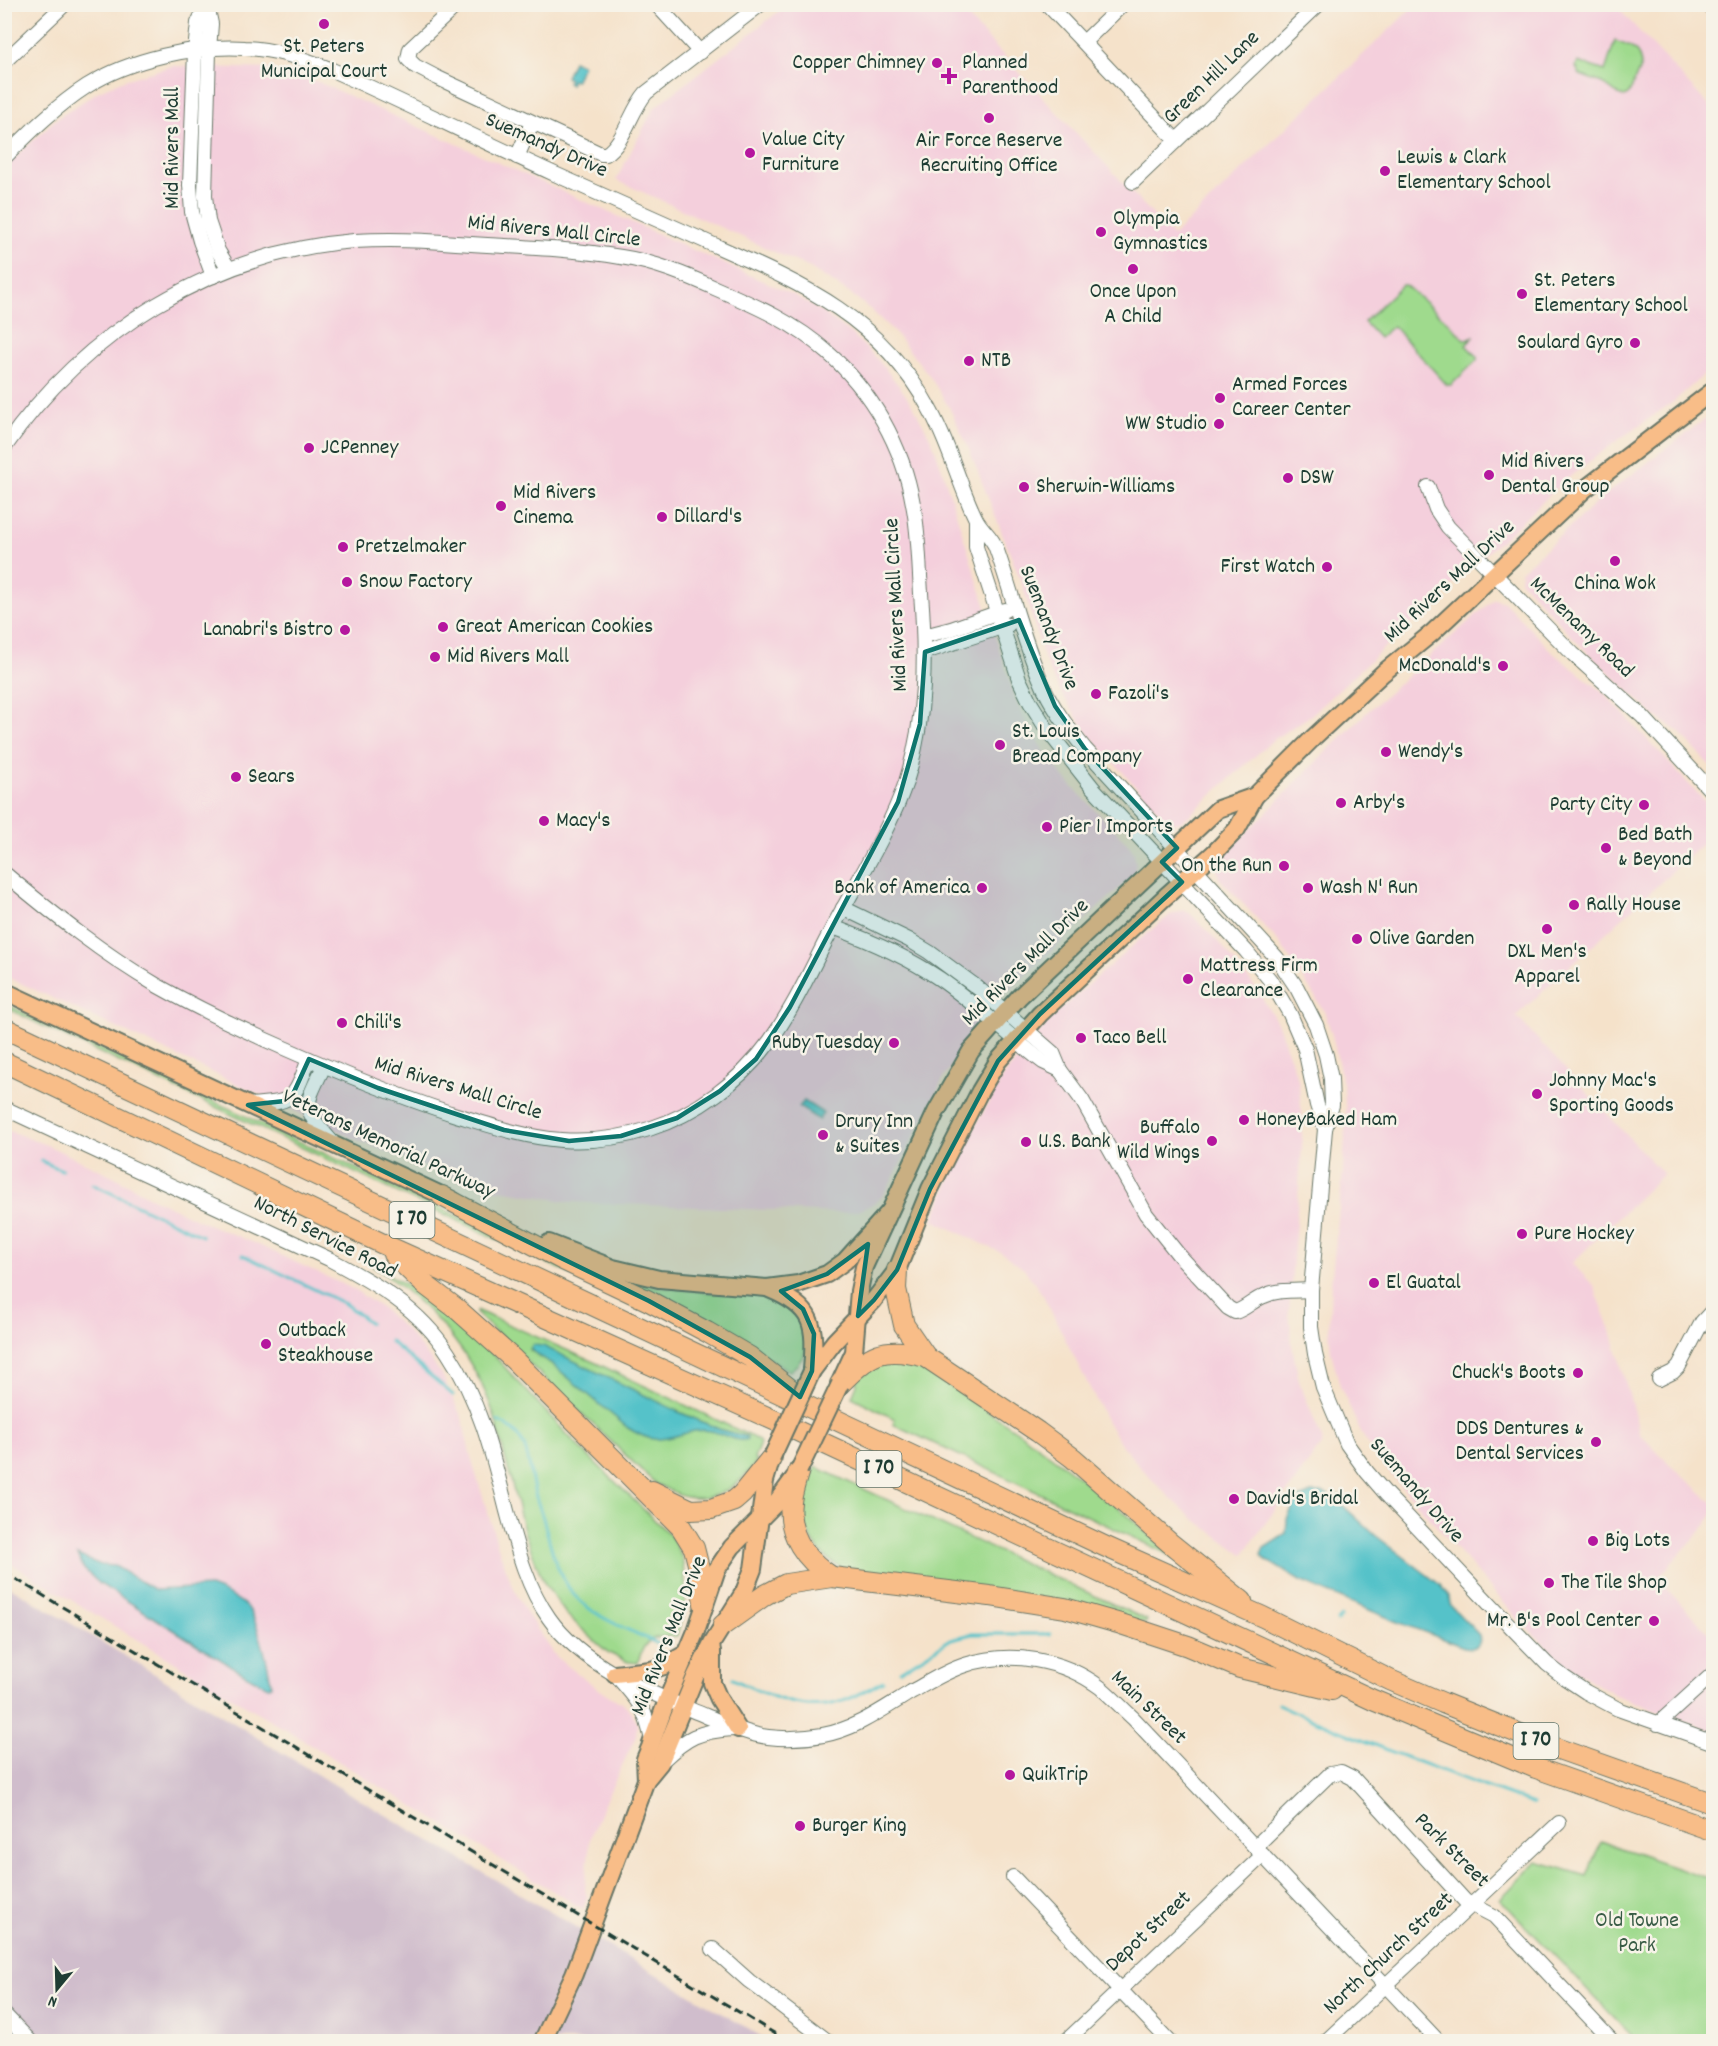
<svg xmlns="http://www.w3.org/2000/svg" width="1718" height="2046" viewBox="0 0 1718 2046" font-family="Dekko,sans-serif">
  <rect width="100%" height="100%" fill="#f7f3e8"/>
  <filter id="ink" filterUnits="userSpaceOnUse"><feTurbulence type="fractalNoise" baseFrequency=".0167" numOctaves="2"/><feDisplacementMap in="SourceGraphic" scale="12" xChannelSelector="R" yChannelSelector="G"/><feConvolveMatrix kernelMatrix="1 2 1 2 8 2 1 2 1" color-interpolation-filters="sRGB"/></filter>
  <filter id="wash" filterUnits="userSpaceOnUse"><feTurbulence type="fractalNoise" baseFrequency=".008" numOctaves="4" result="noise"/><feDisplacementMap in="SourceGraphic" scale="24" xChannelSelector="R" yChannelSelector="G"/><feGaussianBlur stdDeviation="1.35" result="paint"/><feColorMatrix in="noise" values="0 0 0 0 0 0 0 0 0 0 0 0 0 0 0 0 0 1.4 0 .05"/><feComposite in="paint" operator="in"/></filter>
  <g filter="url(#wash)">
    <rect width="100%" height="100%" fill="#f5e2ca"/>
    <g fill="#f4cfdc">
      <path d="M787,5h169l217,231 242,-231h200l98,105v257l-40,35 -59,41 -50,38 -51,49 -34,30 -169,156 -37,24 -90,81 -5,2 -10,-1 -79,-87 -28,-42 -10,-19 -7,-17 -22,-73 -53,-135 -19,-40 -21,-34 -34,-42 -24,-23 -22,-17 -39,-25 -194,-88 38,-72z"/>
      <path d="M172,66l97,3 49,13 476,213 28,17 31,23 25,25 22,27 15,22 17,32 8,22 77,242 14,26 16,25 22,27 60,62 5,8 2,12 -2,8 -7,8 -116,108 -5,2 -37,46 -26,42 -50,100 -11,18 -11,8 -12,6 -18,2 -271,-11 -76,-13 -56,-17 -74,-29 -359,-167v-809l50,-47 44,-29 25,-11z"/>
      <path d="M1713,413v356l-34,-37 -25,-17 -74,-70 -60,-65 1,-9 84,-76z"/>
      <path d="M1494,599l10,3 49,51 50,39 110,118v24l-197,182 147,158 -91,89 22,23 17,44 29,104 23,24 50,45v10l-5,10 -51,56 56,58v94l-98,-36 -49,-30 -49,-47 -136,-155 -20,-30 -21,-47 -9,-34 -2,-22 2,-45 12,-114 3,-52 -2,-31 -12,-53 -8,-24 -35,-54 -10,-15 -60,-64 -2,-8 3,-10 97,-99 50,-49z"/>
      <path d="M1184,910l7,4 32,33 32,40 22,35 21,57 4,35v33l-13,165 3,34 7,35 24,61 -80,113 -54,-40 -34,-32 -32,-36 -16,-25 -64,-127 -18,-25 -23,-17 -69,-33 33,-77 37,-66 51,-62 83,-73 33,-27z"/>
      <path d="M4,1129l45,17 64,30 37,21 55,26 47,19 103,48 29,20 20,18 20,23 18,24 20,43 9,40 30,98 14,35 12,23 30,44 43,32 23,14 9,8 5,13 -1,11 -33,70 -13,34 -5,49 2,8 -4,12 -578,-349z"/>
    </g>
    <path fill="#d0bdcc" d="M5,1584l135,81 178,110 451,266 -758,1 -6,-8z"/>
    <g fill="#9fda8d" stroke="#5f8c60" stroke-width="1.5" fill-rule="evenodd">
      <path d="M1615,41c14,5 25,8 26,24l-12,29 -4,3 -9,-4 -14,-10 -22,-8 -4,-8 2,-5 27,9z"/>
      <path d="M1402,285h3l45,39 14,15 4,1 7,-4 -9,9 11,12v3l-26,25h-4l-54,-59 -14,12 -15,-16z"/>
      <path d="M4,1003l550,258 100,52 -605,-284 -44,-22z"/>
      <path d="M370,1264l42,24 53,39 21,20 91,98 94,91 11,22 4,31 -1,15 -8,32c-25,1 -33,1 -39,27l-10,-1 -19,-9 -11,-9 -32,-30 -23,-33 -18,-47 -31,-119c-22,-67 -67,-112 -124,-151z"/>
      <path d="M628,1280c30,8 61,10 92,13 19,1 42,-1 60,7 13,6 24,22 26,37 3,15 -6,26 -16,34l-100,-57 -63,-31z"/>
      <path d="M478,1311l118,52 161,76 3,4 -6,16 3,2c-16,23 -40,42 -71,36 -10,-2 -20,-9 -30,-13l-180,-171zM530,1350l35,7 116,56 40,17 24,6 -3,4c-14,-4 -31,-12 -46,-11 -6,0 -13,4 -19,5 -22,6 -29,5 -49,-6l-76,-64z"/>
      <path d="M884,1360l32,3 107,72 94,71 57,51 -281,-133 2,-5 -43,-22 5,-13 -1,-4z"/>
      <path d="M816,1467l331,153 -1,3 -300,-53c-28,-12 -47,-41 -42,-72 1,-11 7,-22 12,-31z"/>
      <path d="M1601,1841l112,39v161h-76l-137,-142 37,-38 50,15z"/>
    </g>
    <g fill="#54c2c9" stroke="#3a807e" stroke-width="1.5">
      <path d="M573,61l10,4 -8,16 -3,-1 -2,4 -3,-1 2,-4 -3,-2z"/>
      <path d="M804,1101l19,12 -4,7 -20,-13z"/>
      <path d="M533,1345l10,1 138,67 40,17 26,7v2c-11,4 -25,-6 -36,-8 -22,-4 -37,10 -57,8 -9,-1 -18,-6 -26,-11l-76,-64 -22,-15z"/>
      <path d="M1311,1493h13l11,5 5,-3 3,2 -3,6 35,32 64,49 10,12 1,9 29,30c3,12 -5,14 -15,12l-61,-23 -103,-43 -37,-23 -2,-3 3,-7 22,-14 1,-15 10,-20z"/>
      <path d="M77,1555l24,10 14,1 40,24 55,-3c12,4 29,12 38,21 9,10 22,63 23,78l-3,1 -24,-13 -144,-90 -16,-15z"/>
    </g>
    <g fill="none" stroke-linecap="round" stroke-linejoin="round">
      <g stroke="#54c2c9" stroke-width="3">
        <path d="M41,1161l21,9"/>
        <path d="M92,1184l110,52"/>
        <path d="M243,1255l102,49 25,19"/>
        <path d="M390,1341l63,54"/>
        <path d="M498,1421c33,15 29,40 36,69 3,12 8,23 11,35 7,26 12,50 30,71 21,23 56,34 83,48"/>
        <path d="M1337,1621l4,-4"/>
        <path d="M900,1671l51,-32 21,-5h78"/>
        <path d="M733,1679c29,14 66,32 99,25 18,-3 36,-15 51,-23"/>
        <path d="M1278,1704c83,38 169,69 255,100"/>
      </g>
    </g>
  </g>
  <g filter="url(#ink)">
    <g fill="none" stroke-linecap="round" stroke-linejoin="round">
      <g stroke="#6a7768" stroke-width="16">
        <g id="minor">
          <path d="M207,4l-9,19 -3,28 -5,134 2,27 8,29 13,35"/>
          <path d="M458,4l-48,45 -2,10 7,7 23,12 163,76h5c18,-11 25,-44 40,-61l115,-89"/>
          <path d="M656,4l44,48"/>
          <path d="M1047,4l129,136"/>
          <path d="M1708,4l6,7"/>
          <path d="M207,5l4,19 -2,26 -4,146 3,25 10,30 11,18"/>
          <path d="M1084,42l39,-38"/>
          <path d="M4,62l61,-58"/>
          <path d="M517,157l15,-34"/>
          <path d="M4,158c26,-26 52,-52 83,-72 43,-27 107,-41 158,-38 30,1 60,11 87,22 76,34 150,71 225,105 50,22 99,44 148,66 92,41 173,73 224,167 20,35 29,74 46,109 5,12 17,19 21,31 16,44 26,90 45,133 10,25 27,47 44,68l192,209 20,30 19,37 10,30 5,24 1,26 -7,24 -14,161v37l4,27 8,33 24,57 20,28 19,22 129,137 32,33 18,14 21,14 32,17 96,34"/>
          <path d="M1133,182l186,-178"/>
          <path d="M4,448c80,-116 209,-196 350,-207 34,-2 68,-1 102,2 55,4 111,5 165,14 34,5 65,18 96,32 39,17 78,34 110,63 44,38 76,94 86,152 6,29 6,59 8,89 5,64 5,126 -15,189 -18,52 -49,99 -74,147 -20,38 -37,77 -62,112 -29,40 -74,73 -121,88 -28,9 -59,13 -88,11 -39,-3 -75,-16 -111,-27 -57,-19 -112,-41 -166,-65 -43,-19 -85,-39 -126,-62 -55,-32 -105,-72 -154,-113"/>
          <path d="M1428,487l8,22 12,18 125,127 69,62 72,78"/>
          <path d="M976,520v27l43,132 11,23 18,29 45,57 153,163 24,29 20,34 15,35 12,56 8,24"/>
          <path d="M924,636l27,-7 54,-19"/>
          <path d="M925,652l83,-27"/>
          <path d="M843,908l66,32 20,12 49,36 75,65 7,17 22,30 64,114 32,40 50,54 7,4c11,-3 18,-12 29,-16 14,-7 32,-5 47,-6"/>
          <path d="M833,927c38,14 73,29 107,52 36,25 68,56 103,83l17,8"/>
          <path d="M324,1066c-20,41 -23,41 8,76"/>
          <path d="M248,1105c46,-3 45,-3 61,-46"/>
          <path d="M4,1108l325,151c46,24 90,49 119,94 32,48 45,103 59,158 10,37 20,76 42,107 16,23 43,43 67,57 28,16 59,28 90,41 20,8 40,18 62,21 17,2 38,1 55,-2 33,-6 60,-26 88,-43 18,-10 35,-21 54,-27 45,-15 98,-6 136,23 11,9 21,20 32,30l306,324"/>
          <path d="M1659,1379l14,-7 6,-6 23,-44 12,-13"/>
          <path d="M620,1680c21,24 25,29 32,60"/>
          <path d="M1658,1724l56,-51"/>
          <path d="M663,1760c24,-23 36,-29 70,-31"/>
          <path d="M1255,1847l75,-73 11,-2 12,6 112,123 29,15 119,126"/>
          <path d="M1013,1877l157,165"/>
          <path d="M713,1949l36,32 80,61"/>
          <path d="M4,2014l27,28"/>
          <path d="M1065,2042l198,-187"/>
          <path d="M1325,2042l234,-219"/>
        </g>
      </g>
      <g stroke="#6a7768" stroke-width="20">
        <g id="major">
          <path d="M4,991l450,210"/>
          <path d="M549,1243l64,25 46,11 108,9 31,-4 29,-10 18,-13 44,-49"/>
          <path d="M769,1289c45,19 47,35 43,81"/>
          <path d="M812,1371l22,-29 40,-42 23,-30 33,-81 50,-98 18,-30 42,-47 126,-118 48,-43 23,-24 18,-33 59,-59 69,-64 49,-40 153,-144 129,-99"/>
          <path d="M841,1380l13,-28 5,-61 5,-24 72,-155 35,-61 48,-54 199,-188 37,-13"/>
          <path d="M712,1650v33l7,16 19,30"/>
          <path d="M615,1674l36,-4 13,-4 23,-13"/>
          <path d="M646,1780l-1,-21 5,-12 17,-47 29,-69 21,-62 15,-22 43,-43 19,-26"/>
          <path d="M542,2042l32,-68 72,-194 14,-17 36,-88 16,-32 32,-51 9,-23 12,-88 6,-20"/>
        </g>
      </g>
      <g stroke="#6a7768" stroke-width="22">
        <g id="highway">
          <path d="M4,1028l1100,518 159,71 127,63 53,23 107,43 164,58"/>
          <path d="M4,1062l379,182 393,177 597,279 163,68 178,63"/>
          <path d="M442,1196l119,63 88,42 58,31 43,25 44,35"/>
          <path d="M393,1254l30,29 34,26 56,50 168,168 13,21 6,24 4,32"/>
          <path d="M897,1270l-1,19 8,36 22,32"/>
          <path d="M840,1384c31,-31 42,-39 86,-27l112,75 35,26 97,85 72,58"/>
          <path d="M799,1470c-3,10 -7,22 -8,32 -4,33 15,58 41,75"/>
          <path d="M652,1491l39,19 20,-1 23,-8 8,-7 30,-37"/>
          <path d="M723,1625l42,-30 21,-11 46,-7 158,19 75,12 56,16 67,22 52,22 92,22"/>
        </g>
      </g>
      <use href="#minor" stroke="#fff" stroke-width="14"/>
      <use href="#major" stroke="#f8bd88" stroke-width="16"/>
      <use href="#highway" stroke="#f8bd88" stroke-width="20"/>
      <path stroke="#1f3d34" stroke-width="3" stroke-dasharray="9 4.5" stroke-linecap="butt" d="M4,1572l785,470"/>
      <g stroke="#6a7768" stroke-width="20" stroke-linecap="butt">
        <g id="major-bridge">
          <path d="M772,1457l40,-86"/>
          <path d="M799,1470l41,-86"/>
        </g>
      </g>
      <use href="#major-bridge" stroke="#f8bd88" stroke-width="16"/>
    </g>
  </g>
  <path fill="#0f766e" fill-opacity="0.2" stroke="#0f766e" stroke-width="4.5" stroke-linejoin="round" d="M1019,620l36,86 30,43 92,99 -15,14 20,20 -142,132 -42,47 -68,128 -33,81 -23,30 -16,16 10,-72 -41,30 -46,17 22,18 11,25 -2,37 -12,26 -50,-40 -101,-56 -401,-196 37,-4 8,-7 16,-35 69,29 126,42 65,11 52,-5 56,-18 43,-27 36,-32 34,-52 108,-205 22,-78 5,-72z"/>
  <g fill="#b5179e" stroke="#f7f3e8" stroke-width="2">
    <circle cx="324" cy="24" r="6"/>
    <circle cx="937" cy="63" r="6"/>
    <path d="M946 67h6v6h6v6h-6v6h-6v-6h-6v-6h6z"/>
    <circle cx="989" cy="118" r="6"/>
    <circle cx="750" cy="153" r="6"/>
    <circle cx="1385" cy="171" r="6"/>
    <circle cx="1101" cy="232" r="6"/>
    <circle cx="1133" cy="269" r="6"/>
    <circle cx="1522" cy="294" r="6"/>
    <circle cx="1635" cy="343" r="6"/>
    <circle cx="969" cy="361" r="6"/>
    <circle cx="1220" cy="398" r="6"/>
    <circle cx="1219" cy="424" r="6"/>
    <circle cx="309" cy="448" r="6"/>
    <circle cx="1489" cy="475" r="6"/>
    <circle cx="1288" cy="478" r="6"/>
    <circle cx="1024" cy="487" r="6"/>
    <circle cx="501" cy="506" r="6"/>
    <circle cx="662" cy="517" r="6"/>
    <circle cx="343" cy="547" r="6"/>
    <circle cx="1615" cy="561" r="6"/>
    <circle cx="1327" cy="567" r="6"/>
    <circle cx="347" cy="582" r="6"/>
    <circle cx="443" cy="627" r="6"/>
    <circle cx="345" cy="630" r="6"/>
    <circle cx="435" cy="657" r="6"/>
    <circle cx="1503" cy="666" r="6"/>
    <circle cx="1096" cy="694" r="6"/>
    <circle cx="1000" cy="745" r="6"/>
    <circle cx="1386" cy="752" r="6"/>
    <circle cx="236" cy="777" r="6"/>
    <circle cx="1341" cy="803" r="6"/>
    <circle cx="1644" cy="805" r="6"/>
    <circle cx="544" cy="821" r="6"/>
    <circle cx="1047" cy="827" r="6"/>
    <circle cx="1606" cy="848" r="6"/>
    <circle cx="1284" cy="866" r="6"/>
    <circle cx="982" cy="888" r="6"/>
    <circle cx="1308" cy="888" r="6"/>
    <circle cx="1574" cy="905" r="6"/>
    <circle cx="1547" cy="929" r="6"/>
    <circle cx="1357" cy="939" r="6"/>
    <circle cx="1188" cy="979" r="6"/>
    <circle cx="342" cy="1023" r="6"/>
    <circle cx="1081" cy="1038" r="6"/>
    <circle cx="894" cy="1043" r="6"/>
    <circle cx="1537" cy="1094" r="6"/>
    <circle cx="1244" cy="1120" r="6"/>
    <circle cx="823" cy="1135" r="6"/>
    <circle cx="1212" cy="1141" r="6"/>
    <circle cx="1026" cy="1142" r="6"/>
    <circle cx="1522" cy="1234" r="6"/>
    <circle cx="1374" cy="1283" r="6"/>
    <circle cx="266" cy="1344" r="6"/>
    <circle cx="1578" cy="1373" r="6"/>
    <circle cx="1596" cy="1442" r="6"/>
    <circle cx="1234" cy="1499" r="6"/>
    <circle cx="1593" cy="1541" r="6"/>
    <circle cx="1549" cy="1583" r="6"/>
    <circle cx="1654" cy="1621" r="6"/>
    <circle cx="1010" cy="1775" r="6"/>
    <circle cx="800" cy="1826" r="6"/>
  </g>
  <g text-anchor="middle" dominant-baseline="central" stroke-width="5" stroke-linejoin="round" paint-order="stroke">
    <g fill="#f7f3e8" stroke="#60746a" stroke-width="1.5">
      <rect x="389.5" y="1202" width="45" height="36" rx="4.5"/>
      <rect x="856.5" y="1451" width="45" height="36" rx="4.5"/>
      <rect x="1513.5" y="1723" width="45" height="36" rx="4.5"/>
    </g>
    <g font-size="21" font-weight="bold" fill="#1f3d34">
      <text x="412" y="1220">I 70</text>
      <text x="879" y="1469">I 70</text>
      <text x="1536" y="1741">I 70</text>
    </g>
    <g font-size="22" fill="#1f3d34" stroke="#f7f3e8" text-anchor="start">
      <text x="324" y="47" text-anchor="middle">St. Peters<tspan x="324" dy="25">Municipal Court</tspan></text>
      <text x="925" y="63" text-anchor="end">Copper Chimney</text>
      <text x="962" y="63">Planned<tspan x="962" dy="25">Parenthood</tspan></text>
      <text x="762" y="140">Value City<tspan x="762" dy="25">Furniture</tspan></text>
      <text x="989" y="141" text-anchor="middle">Air Force Reserve<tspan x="989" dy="25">Recruiting Office</tspan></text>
      <text x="1397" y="158">Lewis &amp; Clark<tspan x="1397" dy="25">Elementary School</tspan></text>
      <text x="1113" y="219">Olympia<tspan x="1113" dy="25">Gymnastics</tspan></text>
      <text x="1534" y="281">St. Peters<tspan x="1534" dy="25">Elementary School</tspan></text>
      <text x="1133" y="292" text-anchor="middle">Once Upon<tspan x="1133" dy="25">A Child</tspan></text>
      <text x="1623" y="343" text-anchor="end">Soulard Gyro</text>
      <text x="981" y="361">NTB</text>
      <text x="1232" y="385">Armed Forces<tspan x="1232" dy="25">Career Center</tspan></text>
      <text x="1207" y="424" text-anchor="end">WW Studio</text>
      <text x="321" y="448">JCPenney</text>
      <text x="1501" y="462">Mid Rivers<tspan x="1501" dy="25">Dental Group</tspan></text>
      <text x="1300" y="478">DSW</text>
      <text x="1036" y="487">Sherwin-Williams</text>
      <text x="513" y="493">Mid Rivers<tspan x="513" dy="25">Cinema</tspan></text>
      <text x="674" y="517">Dillard's</text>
      <text x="355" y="547">Pretzelmaker</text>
      <text x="1315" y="567" text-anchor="end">First Watch</text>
      <text x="359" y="582">Snow Factory</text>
      <text x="1615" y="584" text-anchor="middle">China Wok</text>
      <text x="455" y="627">Great American Cookies</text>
      <text x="333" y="630" text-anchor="end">Lanabri's Bistro</text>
      <text x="447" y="657">Mid Rivers Mall</text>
      <text x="1491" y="666" text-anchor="end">McDonald's</text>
      <text x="1108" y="694">Fazoli's</text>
      <text x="1012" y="732">St. Louis<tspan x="1012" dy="25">Bread Company</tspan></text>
      <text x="1398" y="752">Wendy's</text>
      <text x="248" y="777">Sears</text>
      <text x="1353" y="803">Arby's</text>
      <text x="1632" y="805" text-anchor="end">Party City</text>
      <text x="556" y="821">Macy's</text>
      <text x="1059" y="827">Pier 1 Imports</text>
      <text x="1618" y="835">Bed Bath<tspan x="1618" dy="25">&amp; Beyond</tspan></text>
      <text x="1272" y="866" text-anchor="end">On the Run</text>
      <text x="970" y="888" text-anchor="end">Bank of America</text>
      <text x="1320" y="888">Wash N' Run</text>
      <text x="1586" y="905">Rally House</text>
      <text x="1369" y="939">Olive Garden</text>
      <text x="1547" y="952" text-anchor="middle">DXL Men's<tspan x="1547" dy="25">Apparel</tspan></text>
      <text x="1200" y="966">Mattress Firm<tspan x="1200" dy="25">Clearance</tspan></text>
      <text x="354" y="1023">Chili's</text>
      <text x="1093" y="1038">Taco Bell</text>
      <text x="882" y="1043" text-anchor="end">Ruby Tuesday</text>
      <text x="1549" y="1081">Johnny Mac's<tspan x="1549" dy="25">Sporting Goods</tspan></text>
      <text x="1256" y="1120">HoneyBaked Ham</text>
      <text x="835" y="1122">Drury Inn<tspan x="835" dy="25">&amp; Suites</tspan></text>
      <text x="1200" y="1128" text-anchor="end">Buffalo<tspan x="1200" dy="25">Wild Wings</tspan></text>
      <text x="1038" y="1142">U.S. Bank</text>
      <text x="1534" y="1234">Pure Hockey</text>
      <text x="1386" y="1283">El Guatal</text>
      <text x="278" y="1331">Outback<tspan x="278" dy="25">Steakhouse</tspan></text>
      <text x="1566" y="1373" text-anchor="end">Chuck's Boots</text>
      <text x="1584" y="1429" text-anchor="end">DDS Dentures &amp;<tspan x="1584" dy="25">Dental Services</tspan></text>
      <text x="1246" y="1499">David's Bridal</text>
      <text x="1605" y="1541">Big Lots</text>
      <text x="1561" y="1583">The Tile Shop</text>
      <text x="1642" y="1621" text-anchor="end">Mr. B's Pool Center</text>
      <text x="1022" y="1775">QuikTrip</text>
      <text x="812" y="1826">Burger King</text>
    </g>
    <g font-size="22" fill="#1f3d34" stroke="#f7f3e8">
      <text transform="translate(1212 78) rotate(-44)">Green Hill Lane</text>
      <text transform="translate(546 146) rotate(24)">Suemandy Drive</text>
      <text transform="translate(173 148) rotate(-90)">Mid Rivers Mall</text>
      <text transform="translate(554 232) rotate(6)">Mid Rivers Mall Circle</text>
      <text transform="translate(1450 582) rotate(-43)">Mid Rivers Mall Drive</text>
      <text transform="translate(897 605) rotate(-93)">Mid Rivers Mall Circle</text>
      <text transform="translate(1048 628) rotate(69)">Suemandy Drive</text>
      <text transform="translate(1581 628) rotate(44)">McMenamy Road</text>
      <text transform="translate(1026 963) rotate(-45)">Mid Rivers Mall Drive</text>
      <text transform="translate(458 1089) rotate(17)">Mid Rivers Mall Circle</text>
      <text transform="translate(388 1145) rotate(25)">Veterans Memorial Parkway</text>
      <text transform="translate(325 1238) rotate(27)">North Service Road</text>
      <text transform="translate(1416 1491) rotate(49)">Suemandy Drive</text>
      <text transform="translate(670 1636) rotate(-68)">Mid Rivers Mall Drive</text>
      <text transform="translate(1148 1708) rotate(44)">Main Street</text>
      <text transform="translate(1451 1851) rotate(45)">Park Street</text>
      <text transform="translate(1149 1932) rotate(-43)">Depot Street</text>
      <text transform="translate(1389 1954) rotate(-43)">North Church Street</text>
    </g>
    <g font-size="22" fill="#395c46" stroke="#f7f3e8">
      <text x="1637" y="1921">Old Towne<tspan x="1637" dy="25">Park</tspan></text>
    </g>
  </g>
  <rect width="1718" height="2046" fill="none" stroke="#f7f3e8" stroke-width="24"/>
  <g transform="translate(57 1989) rotate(199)" stroke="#f7f3e8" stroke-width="4.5" paint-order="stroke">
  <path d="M0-4.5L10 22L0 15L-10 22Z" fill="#1f3d34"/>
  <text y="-9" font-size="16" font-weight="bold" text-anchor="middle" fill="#1f3d34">N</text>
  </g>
</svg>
